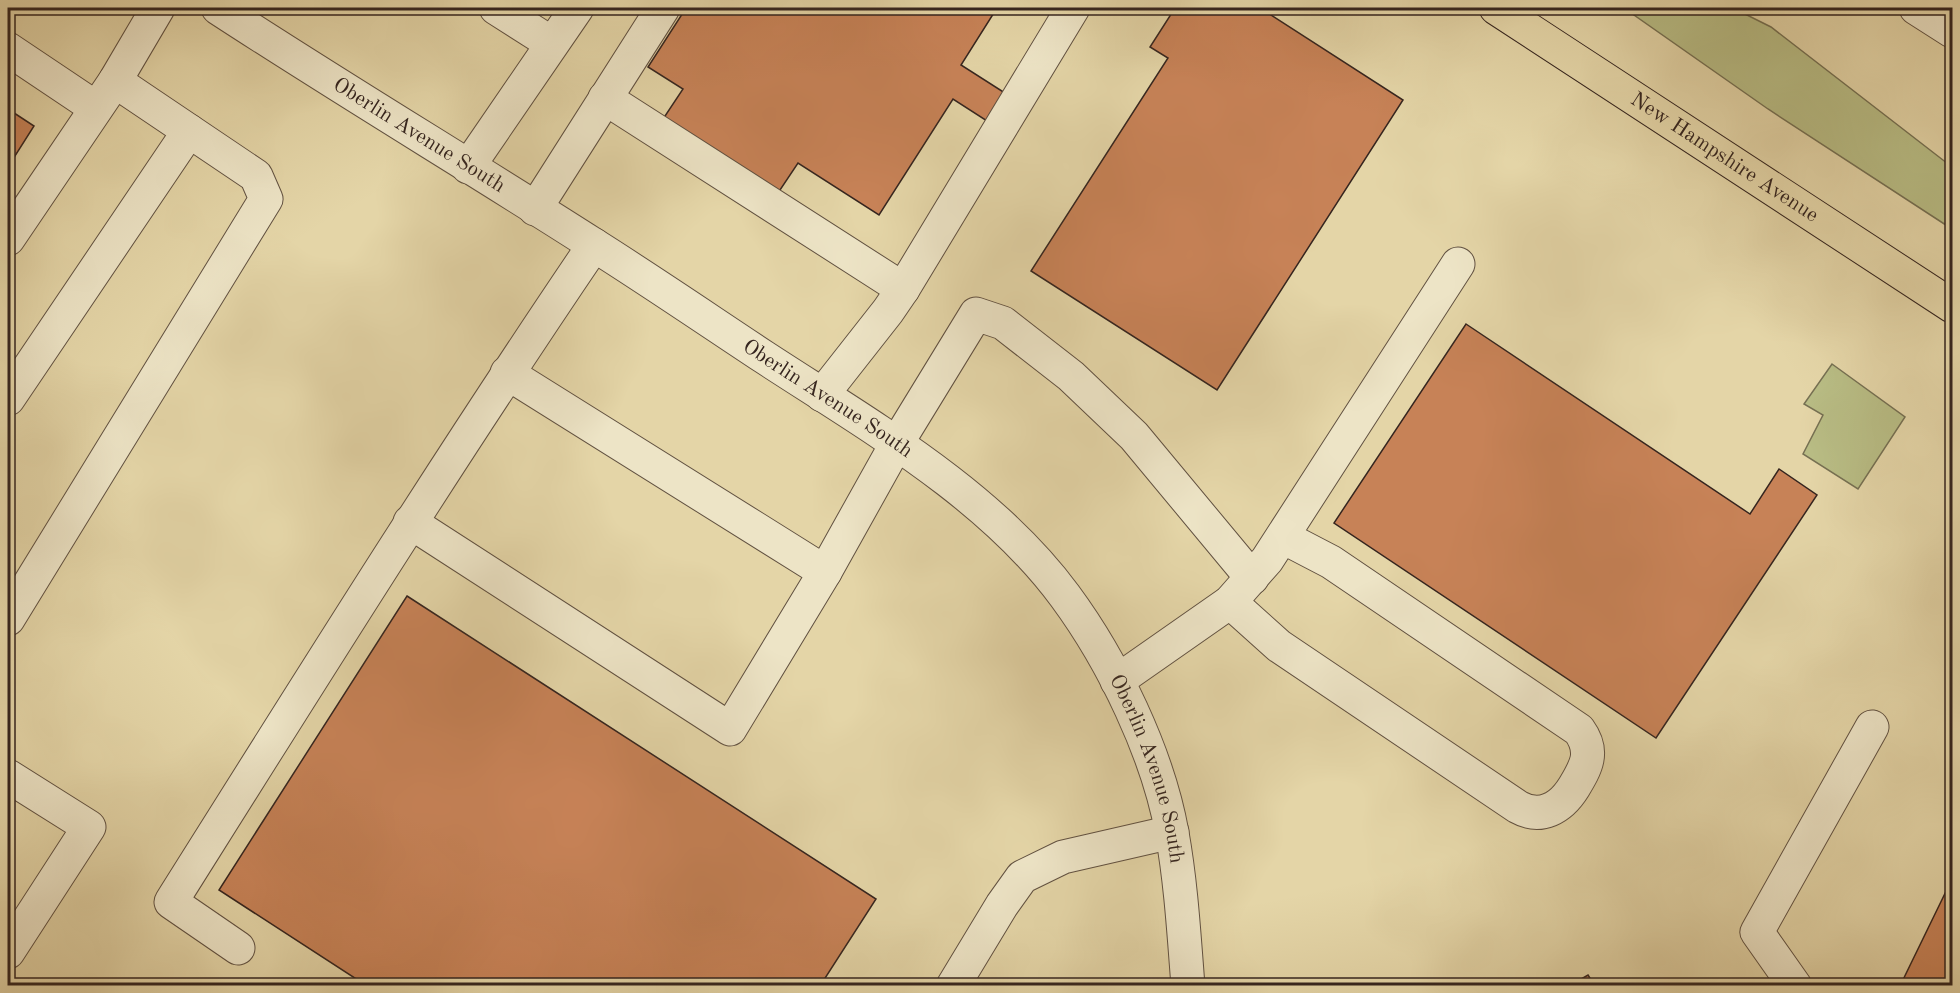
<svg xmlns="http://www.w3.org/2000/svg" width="1960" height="993" viewBox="0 0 1960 993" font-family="'Old Standard TT',serif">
  <rect width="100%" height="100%" fill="#e4d5a7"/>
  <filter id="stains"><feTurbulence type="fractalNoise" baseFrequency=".00333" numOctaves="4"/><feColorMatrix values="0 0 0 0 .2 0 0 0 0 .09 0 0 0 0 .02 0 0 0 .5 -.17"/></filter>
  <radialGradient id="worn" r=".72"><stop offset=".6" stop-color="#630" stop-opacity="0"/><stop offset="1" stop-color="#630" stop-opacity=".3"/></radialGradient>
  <g fill="#b8bc84" stroke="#767052" stroke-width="1.5">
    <path d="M1624,8h109l38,19 181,140v62l-184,-120z"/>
    <path d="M1832,364l73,53 -47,72 -55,-35 20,-39 -19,-11z"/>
  </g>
  <g fill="#c78257" stroke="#35251f" stroke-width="1.5">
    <path d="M686,8h311l-36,57 44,28 -18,28 -34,-22 -74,116 -81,-52 -20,30 -115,-74 20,-30 -35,-22z"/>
    <path d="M1175,8h85l143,92 -186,290 -186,-119 137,-213 -18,-11z"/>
    <path d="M8,109l26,17 -26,41z"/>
    <path d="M1466,324l284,190 29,-45 38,26 -161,243 -322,-215z"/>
    <path d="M407,596l469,303 -56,87h-453l-148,-96z"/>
    <path d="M1952,879v107h-52z"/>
    <path d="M1588,975l7,11h-26z"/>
  </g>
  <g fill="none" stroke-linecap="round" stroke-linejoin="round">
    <g stroke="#615141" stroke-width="35">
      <g id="minor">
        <path id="s1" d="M218,8c124,81 251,157 376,237 57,36 114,75 170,112 104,68 226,137 301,239 48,65 93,158 107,237 9,50 12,102 16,153"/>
        <path d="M496,8l55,35"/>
        <path d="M1916,8l36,23"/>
        <path d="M8,49l88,59"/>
        <path d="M605,98l298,191"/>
        <path d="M468,167l109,-159"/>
        <path d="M535,209l128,-201"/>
        <path d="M8,239l107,-158 43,-73"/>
        <path d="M507,373l318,199"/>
        <path d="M822,395l66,-84 15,-22 170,-281"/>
        <path d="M8,399l181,-268"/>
        <path d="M410,522l320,207 95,-157 72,-129 79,-129 27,9 68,53 63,60 118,142"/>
        <path d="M1230,602l49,44 239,161c23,13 43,1 56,-20 12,-20 21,-35 5,-57l-248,-168 -48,-25"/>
        <path d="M8,619l258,-420 -10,-23 -141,-95"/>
        <path d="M1117,681l113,-79 37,-42 191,-296"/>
        <path d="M8,776l81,51 -81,125"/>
        <path d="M238,948l-67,-46c139,-221 277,-442 423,-657"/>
        <path d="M953,986l49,-81 20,-28 41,-20 109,-25"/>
        <path d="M1795,986l-38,-54 115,-205"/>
      </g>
    </g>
    <g stroke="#35251f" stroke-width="35">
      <g id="major">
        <path id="s2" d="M1496,8l456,298"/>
      </g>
    </g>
    <use href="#minor" stroke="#ede4c6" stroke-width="33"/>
    <use href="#major" stroke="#e4d5a7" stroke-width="33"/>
  </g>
  <g text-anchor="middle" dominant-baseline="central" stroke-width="4.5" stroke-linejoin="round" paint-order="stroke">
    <g font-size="21" fill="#35251f" stroke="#ede4c6">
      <text stroke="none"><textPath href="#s1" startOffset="238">Oberlin Avenue South</textPath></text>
      <text stroke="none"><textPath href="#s2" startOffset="273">New Hampshire Avenue</textPath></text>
      <text stroke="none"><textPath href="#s1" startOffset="724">Oberlin Avenue South</textPath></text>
      <text stroke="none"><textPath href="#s1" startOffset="1228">Oberlin Avenue South</textPath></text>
    </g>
  </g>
  <rect width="1960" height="993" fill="none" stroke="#e4d5a7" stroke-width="30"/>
  <rect x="9" y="9" width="1942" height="975" fill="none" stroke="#35251f" stroke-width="3"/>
  <rect x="15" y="15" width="1930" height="963" fill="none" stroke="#35251f" stroke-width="1.5"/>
  <rect width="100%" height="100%" filter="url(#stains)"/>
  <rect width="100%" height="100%" fill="url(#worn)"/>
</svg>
